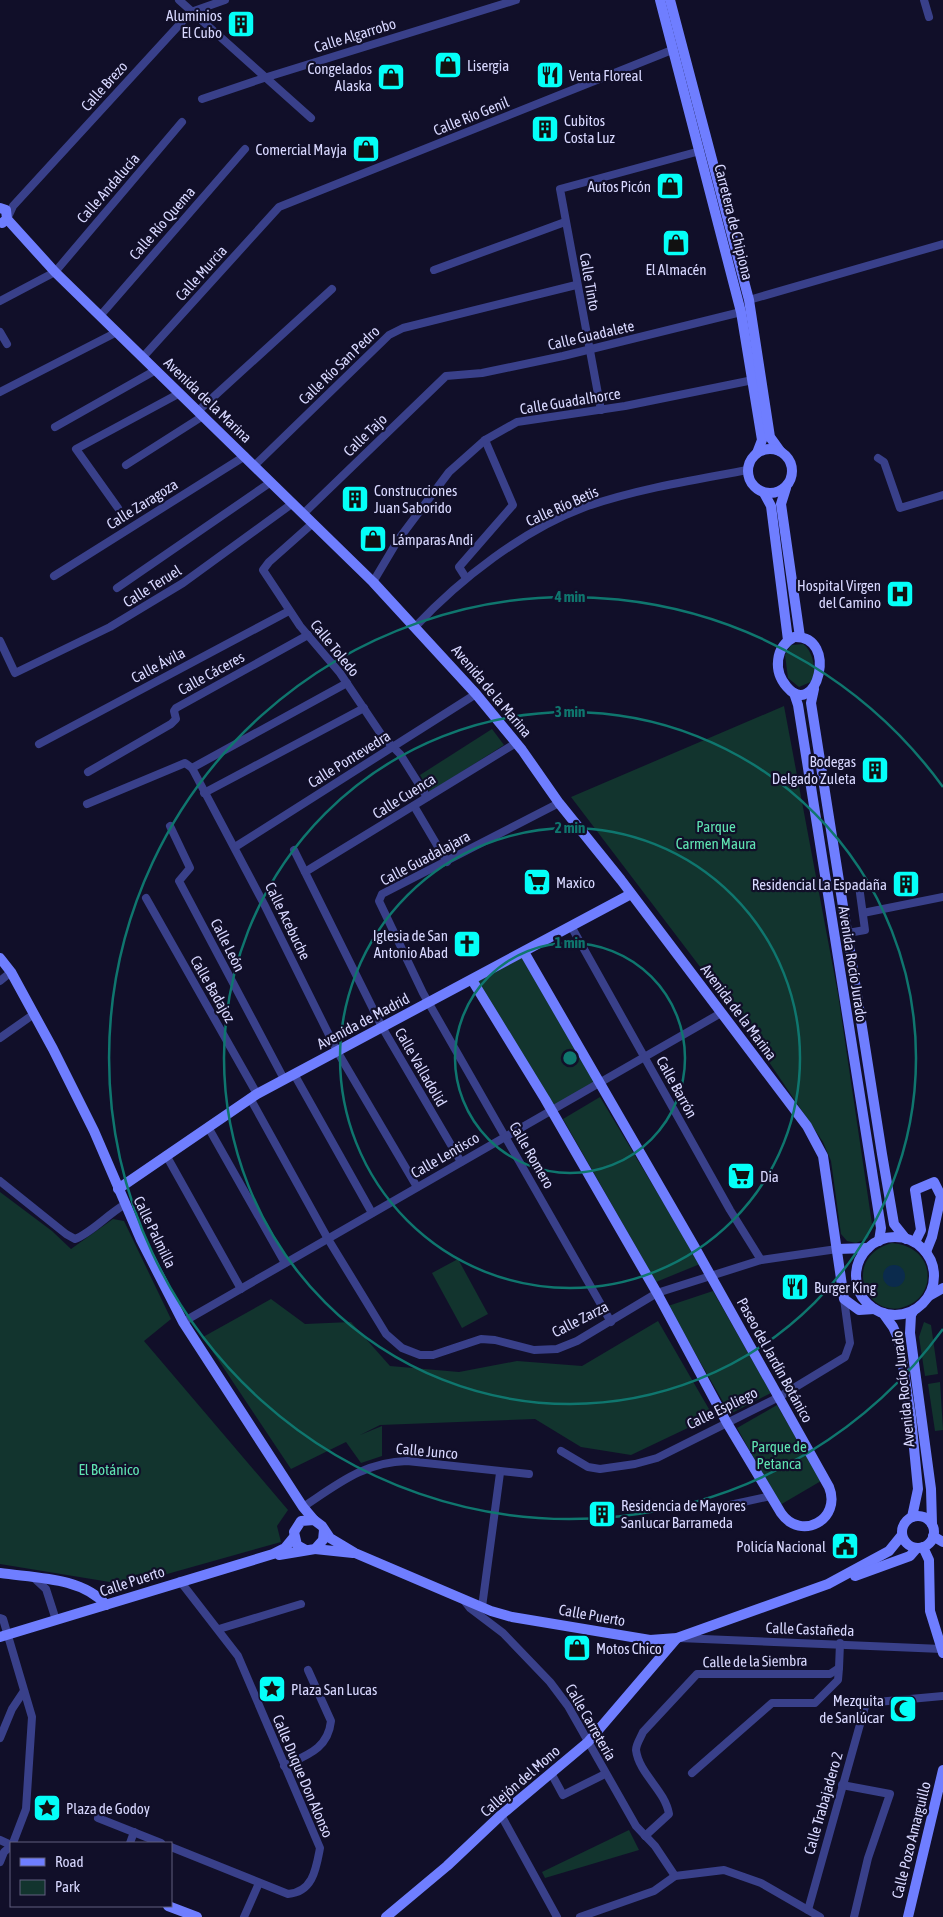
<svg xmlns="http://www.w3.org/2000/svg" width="943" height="1917" viewBox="0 0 943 1917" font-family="'Asap Condensed',sans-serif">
  <rect width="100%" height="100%" fill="#110f29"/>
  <g fill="#12342e">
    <path d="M803,644c10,7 13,25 10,37l-14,6 -11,-9 -3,-23 6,-10z"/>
    <path d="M784,706l54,288 34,230 -4,14 -12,5 -9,-2 -6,-7 -10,-73 -8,-19 -81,-120 -171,-225z"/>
    <path d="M492,729l12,16 -74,47 -10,-17z"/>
    <path d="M524,952l74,131 -47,28 -79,-131z"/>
    <path d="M600,1097l100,167 -44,18 -93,-163z"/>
    <path d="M0,1192l52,39 19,18 42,-30 11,2 47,98 -27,22 144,169 -11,16 4,16 -153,43 -128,-21z"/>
    <path d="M892,1243c22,2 39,16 35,40 -2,9 -8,17 -16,21 -43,23 -73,-46 -19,-61z"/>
    <path d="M458,1259l30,55 -26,14 -30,-55z"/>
    <path d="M713,1291l58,102 -41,21 -62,-108z"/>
    <path d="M271,1299l34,25 46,-2 39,44 69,6 58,-11 65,5 76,-45 55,95 -82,39 -50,-8 -46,-28 -155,6 -20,10 22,-9v30l-21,7 -15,-21 -55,27 -88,-132z"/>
    <path d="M924,1322l7,3 7,49 -13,2 -6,-39z"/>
    <path d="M940,1382l3,48 -8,1 -7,-47z"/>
    <path d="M777,1405l44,76 -41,24 -43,-77z"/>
    <path d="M629,1830l10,20 -94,28 -3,-6z"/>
  </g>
  <circle fill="#0b2b4d" cx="894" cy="1276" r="11"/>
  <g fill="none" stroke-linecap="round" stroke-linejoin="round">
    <g stroke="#39408a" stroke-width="8">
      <path d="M179,0l132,118"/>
      <path d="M924,0l5,17"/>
      <path d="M202,99l62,-21 252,-78"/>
      <path d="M8,217l5,-11 178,-194 34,-12"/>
      <path d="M434,270l131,-48"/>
      <path d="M749,300l194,-56"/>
      <path d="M0,301l55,-29 127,-150"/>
      <path d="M100,316l145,-167"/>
      <path d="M0,332l7,12"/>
      <path d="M143,357l136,-150 393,-157"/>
      <path d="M0,392l117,-60"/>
      <path d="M601,410l-41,-221 140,-38"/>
      <path d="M198,411l134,-122"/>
      <path d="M55,427l101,-57"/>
      <path d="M878,458l6,4 16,46 43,-13"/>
      <path d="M126,465l77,-49"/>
      <path d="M254,466l135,-131 14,-7 173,-43"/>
      <path d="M118,508l-42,-59 104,-56"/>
      <path d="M303,514l143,-138 36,-3 81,-17 178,-44"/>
      <path d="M313,523l-44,39 -6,8 37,56 40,47 43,64 17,17 27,43"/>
      <path d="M54,576l191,-120"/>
      <path d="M466,578l-7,-11 54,-62 -28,-65"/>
      <path d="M373,582l25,-42 51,-68 36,-32 32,-18 108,-16 128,-26"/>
      <path d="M117,588l154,-106"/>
      <path d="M415,627c45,-48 108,-97 170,-120 52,-18 108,-27 163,-37"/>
      <path d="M0,641l15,32 95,-46 73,-44 110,-80"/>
      <path d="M39,744l250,-133"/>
      <path d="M192,768l155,-85"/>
      <path d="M88,772l83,-48 5,-5 -2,-8 2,-3 132,-73"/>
      <path d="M204,793l160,-85"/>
      <path d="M559,803l-177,91 -3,7 44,92 188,329"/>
      <path d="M87,804l98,-41 7,5 72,136 73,147 80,136"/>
      <path d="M414,806l33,56"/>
      <path d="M170,826l20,42 -11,13 105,198"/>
      <path d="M235,847l241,-153"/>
      <path d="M294,850l88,177 79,135"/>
      <path d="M305,872l211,-129"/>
      <path d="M146,898l111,196"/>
      <path d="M863,913l80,-16"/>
      <path d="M571,926l159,284 31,50"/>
      <path d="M848,933l17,-3 -6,-44"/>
      <path d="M0,981l11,-9"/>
      <path d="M0,1038l34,-24"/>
      <path d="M294,1074l78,139"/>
      <path d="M250,1098l78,141 58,95 16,14 18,7h13l48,-16 14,1 39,10 23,-1 20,-8 80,-48 104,-33 76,-11"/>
      <path d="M208,1127l77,136"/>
      <path d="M166,1155l75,134"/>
      <path d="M0,1181l66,53 9,5c16,-6 33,-25 49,-34"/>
      <path d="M183,1322l538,-309"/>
      <path d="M561,1451l27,16 12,2 35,-5 22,-6 122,-61 66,-40 5,-14 -6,-44"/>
      <path d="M303,1507c35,-23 61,-45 104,-46l122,13"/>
      <path d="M716,1508l55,-12"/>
      <path d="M33,1577l13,12 10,31"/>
      <path d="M463,1599l7,9 33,25 47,49 18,24 68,120 19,20 20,30"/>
      <path d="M482,1607l18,-134"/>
      <path d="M0,1618l3,1 29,98 -6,92 -13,34"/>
      <path d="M219,1629l82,-25"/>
      <path d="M679,1638l263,11"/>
      <path d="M0,1738l12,-29 12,-18"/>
      <path d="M284,1766c23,-11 44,-17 47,-45l-23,-51"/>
      <path d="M551,1773l12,22 42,-21"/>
      <path d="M692,1773l80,-70h43l23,-23 1,-12"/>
      <path d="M842,1785l48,9 -22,64 -14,59"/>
      <path d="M501,1815l56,102"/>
      <path d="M98,1818l63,25"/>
      <path d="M645,1836l24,-22c-4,-24 -30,-40 -33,-64 0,-6 5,-13 7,-18l54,-58h133l9,-6 1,-25"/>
      <path d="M0,1840l11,5"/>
      <path d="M130,1843l4,-11"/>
      <path d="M171,1847l117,47c25,-2 28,-25 32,-46l-82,-192 -58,-75"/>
      <path d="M0,1862l4,-10 7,-6"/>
      <path d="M808,1910l58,-207 77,-7"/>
      <path d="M244,1917l15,-34"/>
      <path d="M580,1917l74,-26 21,-15 49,-6 37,13 59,34"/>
    </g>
    <g stroke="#6f7eff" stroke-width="10">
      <path d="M660,0l81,312 21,128 -5,13"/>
      <path d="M670,0l79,300 21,137 10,14"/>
      <path d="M0,208l6,2 1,9 -5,4"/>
      <path d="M7,219l48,53 318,310 103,112 46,56 37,53 62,77 186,246 16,30 21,143 15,11 15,-1"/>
      <circle cx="770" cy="471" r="22"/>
      <path d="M786,488l-5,16 19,133"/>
      <path d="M764,493l7,13 17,134"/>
      <path d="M794,637c46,-2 22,84 -7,50 -14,-16 -12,-40 7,-50z"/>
      <path d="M814,689l-3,14 71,451 12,70 12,15"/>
      <path d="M794,693l4,12 83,523 -2,13"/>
      <path d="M0,958l11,14 42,77 41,82 47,109 42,82 120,185 11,13"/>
      <path d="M472,980l73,119 112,194 70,130 54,90c20,29 61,6 48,-26l-135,-241 -170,-294"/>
      <path d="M118,1189l139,-95 374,-200"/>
      <circle cx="895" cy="1276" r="39"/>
      <path d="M915,1242l6,-12 -6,-40 19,-8 7,14 -9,41 -6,15"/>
      <path d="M837,1249l31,-1"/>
      <path d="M929,1296l14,-8"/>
      <path d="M914,1310l-3,5 -1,18 21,156 1,35"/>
      <path d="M883,1313l10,14 6,13 12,77 7,72 -6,28"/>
      <circle cx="918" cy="1532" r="16"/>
      <path d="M933,1536l10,6"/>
      <path d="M923,1547l6,13 1,51 13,42"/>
      <path d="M315,1549l38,4"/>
      <path d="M306,1550l-9,-5 -3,-13 7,-11 13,-1 8,6 8,12 25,15 136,58 21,6 138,23 27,-2 151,-54 61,-33 13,-16"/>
      <path d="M279,1555l36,-6 8,-9 1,-10"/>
      <path d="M0,1573c35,5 82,4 106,32"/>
      <path d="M855,1576l55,-20 6,-7"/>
      <path d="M0,1637l273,-83 12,-6 9,-11"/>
      <path d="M168,1906l29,11"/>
      <path d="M386,1917l61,-51 54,-51 87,-73 89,-104"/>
      <path d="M908,1917l35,-147"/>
    </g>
  </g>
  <g fill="none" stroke="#0f766e" stroke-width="2.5">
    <circle cx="570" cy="1058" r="115"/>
    <circle cx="570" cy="1058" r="230"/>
    <circle cx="570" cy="1058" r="346"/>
    <path d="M943 1329A461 461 0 1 1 943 787"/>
  </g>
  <defs>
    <g id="building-square" transform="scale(1.4375)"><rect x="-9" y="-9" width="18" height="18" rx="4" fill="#04fff8" stroke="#110f29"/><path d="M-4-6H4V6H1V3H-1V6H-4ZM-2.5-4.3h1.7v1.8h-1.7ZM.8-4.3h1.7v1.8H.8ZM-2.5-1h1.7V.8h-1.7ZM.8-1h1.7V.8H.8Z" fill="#111"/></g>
    <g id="shop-square" transform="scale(1.4375)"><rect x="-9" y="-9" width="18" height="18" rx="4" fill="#04fff8" stroke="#110f29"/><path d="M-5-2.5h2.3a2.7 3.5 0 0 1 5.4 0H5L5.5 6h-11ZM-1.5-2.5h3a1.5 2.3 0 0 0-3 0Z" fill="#111"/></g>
    <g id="restaurant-square" transform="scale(1.4375)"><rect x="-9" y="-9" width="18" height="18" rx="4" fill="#04fff8" stroke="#110f29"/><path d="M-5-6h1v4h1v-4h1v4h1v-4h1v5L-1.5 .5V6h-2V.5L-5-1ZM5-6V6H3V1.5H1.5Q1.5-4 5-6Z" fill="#111"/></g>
    <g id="hospital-square" transform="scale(1.4375)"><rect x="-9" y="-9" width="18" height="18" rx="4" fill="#04fff8" stroke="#110f29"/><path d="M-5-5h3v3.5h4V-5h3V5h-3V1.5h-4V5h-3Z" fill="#111"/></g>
    <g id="supermarket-square" transform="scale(1.4375)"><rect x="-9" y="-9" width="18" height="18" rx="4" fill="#04fff8" stroke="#110f29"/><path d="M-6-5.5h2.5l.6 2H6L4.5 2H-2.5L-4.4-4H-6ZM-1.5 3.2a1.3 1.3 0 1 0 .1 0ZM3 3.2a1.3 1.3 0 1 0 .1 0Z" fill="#111"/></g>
    <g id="church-square" transform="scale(1.4375)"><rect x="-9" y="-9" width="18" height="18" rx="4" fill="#04fff8" stroke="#110f29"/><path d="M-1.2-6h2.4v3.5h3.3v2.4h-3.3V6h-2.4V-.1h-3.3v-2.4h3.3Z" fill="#111"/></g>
    <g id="civic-square" transform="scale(1.4375)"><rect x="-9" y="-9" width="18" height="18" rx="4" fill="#04fff8" stroke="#110f29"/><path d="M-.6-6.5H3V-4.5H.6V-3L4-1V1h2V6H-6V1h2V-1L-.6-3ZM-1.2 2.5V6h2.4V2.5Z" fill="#111"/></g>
    <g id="sight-square" transform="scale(1.4375)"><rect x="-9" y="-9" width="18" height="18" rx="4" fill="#04fff8" stroke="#110f29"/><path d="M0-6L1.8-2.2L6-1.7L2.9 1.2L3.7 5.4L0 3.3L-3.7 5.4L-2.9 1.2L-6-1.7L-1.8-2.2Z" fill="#111"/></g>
    <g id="mosque-square" transform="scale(1.4375)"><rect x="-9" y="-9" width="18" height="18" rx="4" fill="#04fff8" stroke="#110f29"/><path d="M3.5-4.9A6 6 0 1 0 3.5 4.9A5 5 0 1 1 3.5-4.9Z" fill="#111"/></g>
  </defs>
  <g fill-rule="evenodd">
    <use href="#building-square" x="241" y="24"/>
    <use href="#shop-square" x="448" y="65"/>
    <use href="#restaurant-square" x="550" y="75"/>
    <use href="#shop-square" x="391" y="77"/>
    <use href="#building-square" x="545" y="129"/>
    <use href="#shop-square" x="366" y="149"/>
    <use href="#shop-square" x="670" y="186"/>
    <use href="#shop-square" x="676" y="243"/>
    <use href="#building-square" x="355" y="499"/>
    <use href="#shop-square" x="373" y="539"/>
    <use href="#hospital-square" x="900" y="594"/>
    <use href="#building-square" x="875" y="770"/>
    <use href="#supermarket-square" x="537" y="882"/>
    <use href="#building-square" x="906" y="884"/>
    <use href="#church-square" x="467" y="944"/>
    <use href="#supermarket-square" x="741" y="1176"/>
    <use href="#restaurant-square" x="795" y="1287"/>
    <use href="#building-square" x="602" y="1514"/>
    <use href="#civic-square" x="845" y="1546"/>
    <use href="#shop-square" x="577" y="1648"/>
    <use href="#sight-square" x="272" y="1689"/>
    <use href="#mosque-square" x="903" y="1709"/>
    <use href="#sight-square" x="47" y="1808"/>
  </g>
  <g text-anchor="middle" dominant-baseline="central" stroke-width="4.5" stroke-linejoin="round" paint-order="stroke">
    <g font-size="15" fill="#d8d8ff" stroke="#110f29" text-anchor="start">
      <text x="222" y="15" text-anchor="end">Aluminios<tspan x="222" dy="17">El Cubo</tspan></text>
      <text x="467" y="65">Lisergia</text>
      <text x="372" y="68" text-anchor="end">Congelados<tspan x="372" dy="17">Alaska</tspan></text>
      <text x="569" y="75">Venta Floreal</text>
      <text x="564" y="120">Cubitos<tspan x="564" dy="17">Costa Luz</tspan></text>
      <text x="347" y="149" text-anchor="end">Comercial Mayja</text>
      <text x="651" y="186" text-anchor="end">Autos Picón</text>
      <text x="676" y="269" text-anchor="middle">El Almacén</text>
      <text x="374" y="490">Construcciones<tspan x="374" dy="17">Juan Saborido</tspan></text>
      <text x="392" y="539">Lámparas Andi</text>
      <text x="881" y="585" text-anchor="end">Hospital Virgen<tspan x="881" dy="17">del Camino</tspan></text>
      <text x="856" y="761" text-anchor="end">Bodegas<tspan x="856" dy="17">Delgado Zuleta</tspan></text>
      <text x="556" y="882">Maxico</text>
      <text x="887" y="884" text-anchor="end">Residencial La Espadaña</text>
      <text x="448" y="935" text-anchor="end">Iglesia de San<tspan x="448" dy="17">Antonio Abad</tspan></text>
      <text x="760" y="1176">Dia</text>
      <text x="814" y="1287">Burger King</text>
      <text x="621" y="1505">Residencia de Mayores<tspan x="621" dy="17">Sanlucar Barrameda</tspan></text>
      <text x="826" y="1546" text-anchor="end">Policía Nacional</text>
      <text x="596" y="1648">Motos Chico</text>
      <text x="291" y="1689">Plaza San Lucas</text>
      <text x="884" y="1700" text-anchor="end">Mezquita<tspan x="884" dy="17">de Sanlúcar</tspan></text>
      <text x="66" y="1808">Plaza de Godoy</text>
    </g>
    <g font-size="15" fill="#d8d8ff" stroke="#110f29">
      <text transform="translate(355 35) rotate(-17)">Calle Algarrobo</text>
      <text transform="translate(104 86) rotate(-48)">Calle Brezo</text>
      <text transform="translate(471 116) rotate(-22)">Calle Río Genil</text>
      <text transform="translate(108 188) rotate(-49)">Calle Andalucía</text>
      <text transform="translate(734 222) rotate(76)">Carretera de Chipiona</text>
      <text transform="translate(162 223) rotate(-49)">Calle Río Quema</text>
      <text transform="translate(201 273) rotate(-48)">Calle Murcia</text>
      <text transform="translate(590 282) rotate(80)">Calle Tinto</text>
      <text transform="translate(591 335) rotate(-13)">Calle Guadalete</text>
      <text transform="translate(339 365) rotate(-44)">Calle Río San Pedro</text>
      <text transform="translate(208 400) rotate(44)">Avenida de la Marina</text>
      <text transform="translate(570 401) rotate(-9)">Calle Guadalhorce</text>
      <text transform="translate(365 435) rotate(-44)">Calle Tajo</text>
      <text transform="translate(142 504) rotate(-32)">Calle Zaragoza</text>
      <text transform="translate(562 506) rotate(-24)">Calle Río Betis</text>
      <text transform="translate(152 586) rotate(-32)">Calle Teruel</text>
      <text transform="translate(335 648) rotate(51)">Calle Toledo</text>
      <text transform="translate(158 665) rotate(-28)">Calle Ávila</text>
      <text transform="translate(211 673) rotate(-29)">Calle Cáceres</text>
      <text transform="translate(492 691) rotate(50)">Avenida de la Marina</text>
      <text transform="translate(349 759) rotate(-32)">Calle Pontevedra</text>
      <text transform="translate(404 796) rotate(-32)">Calle Cuenca</text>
      <text transform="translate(425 858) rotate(-28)">Calle Guadalajara</text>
      <text transform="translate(288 921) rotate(64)">Calle Acebuche</text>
      <text transform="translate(228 945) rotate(63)">Calle León</text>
      <text transform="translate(853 964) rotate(81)">Avenida Rocío Jurado</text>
      <text transform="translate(213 989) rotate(60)">Calle Badajoz</text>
      <text transform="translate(739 1012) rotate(53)">Avenida de la Marina</text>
      <text transform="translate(363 1021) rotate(-28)">Avenida de Madrid</text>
      <text transform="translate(421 1067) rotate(60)">Calle Valladolid</text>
      <text transform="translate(677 1087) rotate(61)">Calle Barrón</text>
      <text transform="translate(445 1155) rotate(-30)">Calle Lentisco</text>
      <text transform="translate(532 1155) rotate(60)">Calle Romero</text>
      <text transform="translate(155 1232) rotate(64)">Calle Palmilla</text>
      <text transform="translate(580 1319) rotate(-27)">Calle Zarza</text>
      <text transform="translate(775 1360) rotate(61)">Paseo del Jardín Botánico</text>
      <text transform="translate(903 1389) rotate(-96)">Avenida Rocío Jurado</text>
      <text transform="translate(722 1408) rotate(-26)">Calle Espliego</text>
      <text transform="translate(427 1451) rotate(5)">Calle Junco</text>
      <text transform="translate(132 1581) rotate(-18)">Calle Puerto</text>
      <text transform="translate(592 1615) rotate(10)">Calle Puerto</text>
      <text transform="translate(810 1629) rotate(2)">Calle Castañeda</text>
      <text transform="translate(755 1661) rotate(-1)">Calle de la Siembra</text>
      <text transform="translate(591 1722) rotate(60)">Calle Carretería</text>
      <text transform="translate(303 1776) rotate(67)">Calle Duque Don Alonso</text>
      <text transform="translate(520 1781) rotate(-41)">Callejón del Mono</text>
      <text transform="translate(823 1803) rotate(-74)">Calle Trabajadero 2</text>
      <text transform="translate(911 1840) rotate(-76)">Calle Pozo Amarguillo</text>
    </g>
    <g font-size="15" fill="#5fe4b2" stroke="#110f29">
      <text x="716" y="826">Parque<tspan x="716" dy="17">Carmen Maura</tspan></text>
      <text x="779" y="1446">Parque de<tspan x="779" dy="17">Petanca</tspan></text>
      <text x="109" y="1469">El Botánico</text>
    </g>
  </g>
  <circle cx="570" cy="1058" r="8" fill="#0f766e" stroke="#110f29" stroke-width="2.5"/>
  <g font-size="15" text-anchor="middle" font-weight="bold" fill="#0f766e" stroke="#110f29" stroke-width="4.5" stroke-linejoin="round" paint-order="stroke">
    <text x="570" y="602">4 min</text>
    <text x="570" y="717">3 min</text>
    <text x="570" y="833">2 min</text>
    <text x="570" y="948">1 min</text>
  </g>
  <rect x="10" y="1842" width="162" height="65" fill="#110f29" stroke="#615f7f"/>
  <rect x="20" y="1858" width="25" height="8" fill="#6f7eff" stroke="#615f7f"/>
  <text x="55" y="1867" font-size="15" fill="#d8d8ff">Road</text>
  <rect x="20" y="1880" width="25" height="15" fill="#12342e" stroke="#615f7f"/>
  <text x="55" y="1892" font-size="15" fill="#d8d8ff">Park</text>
</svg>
